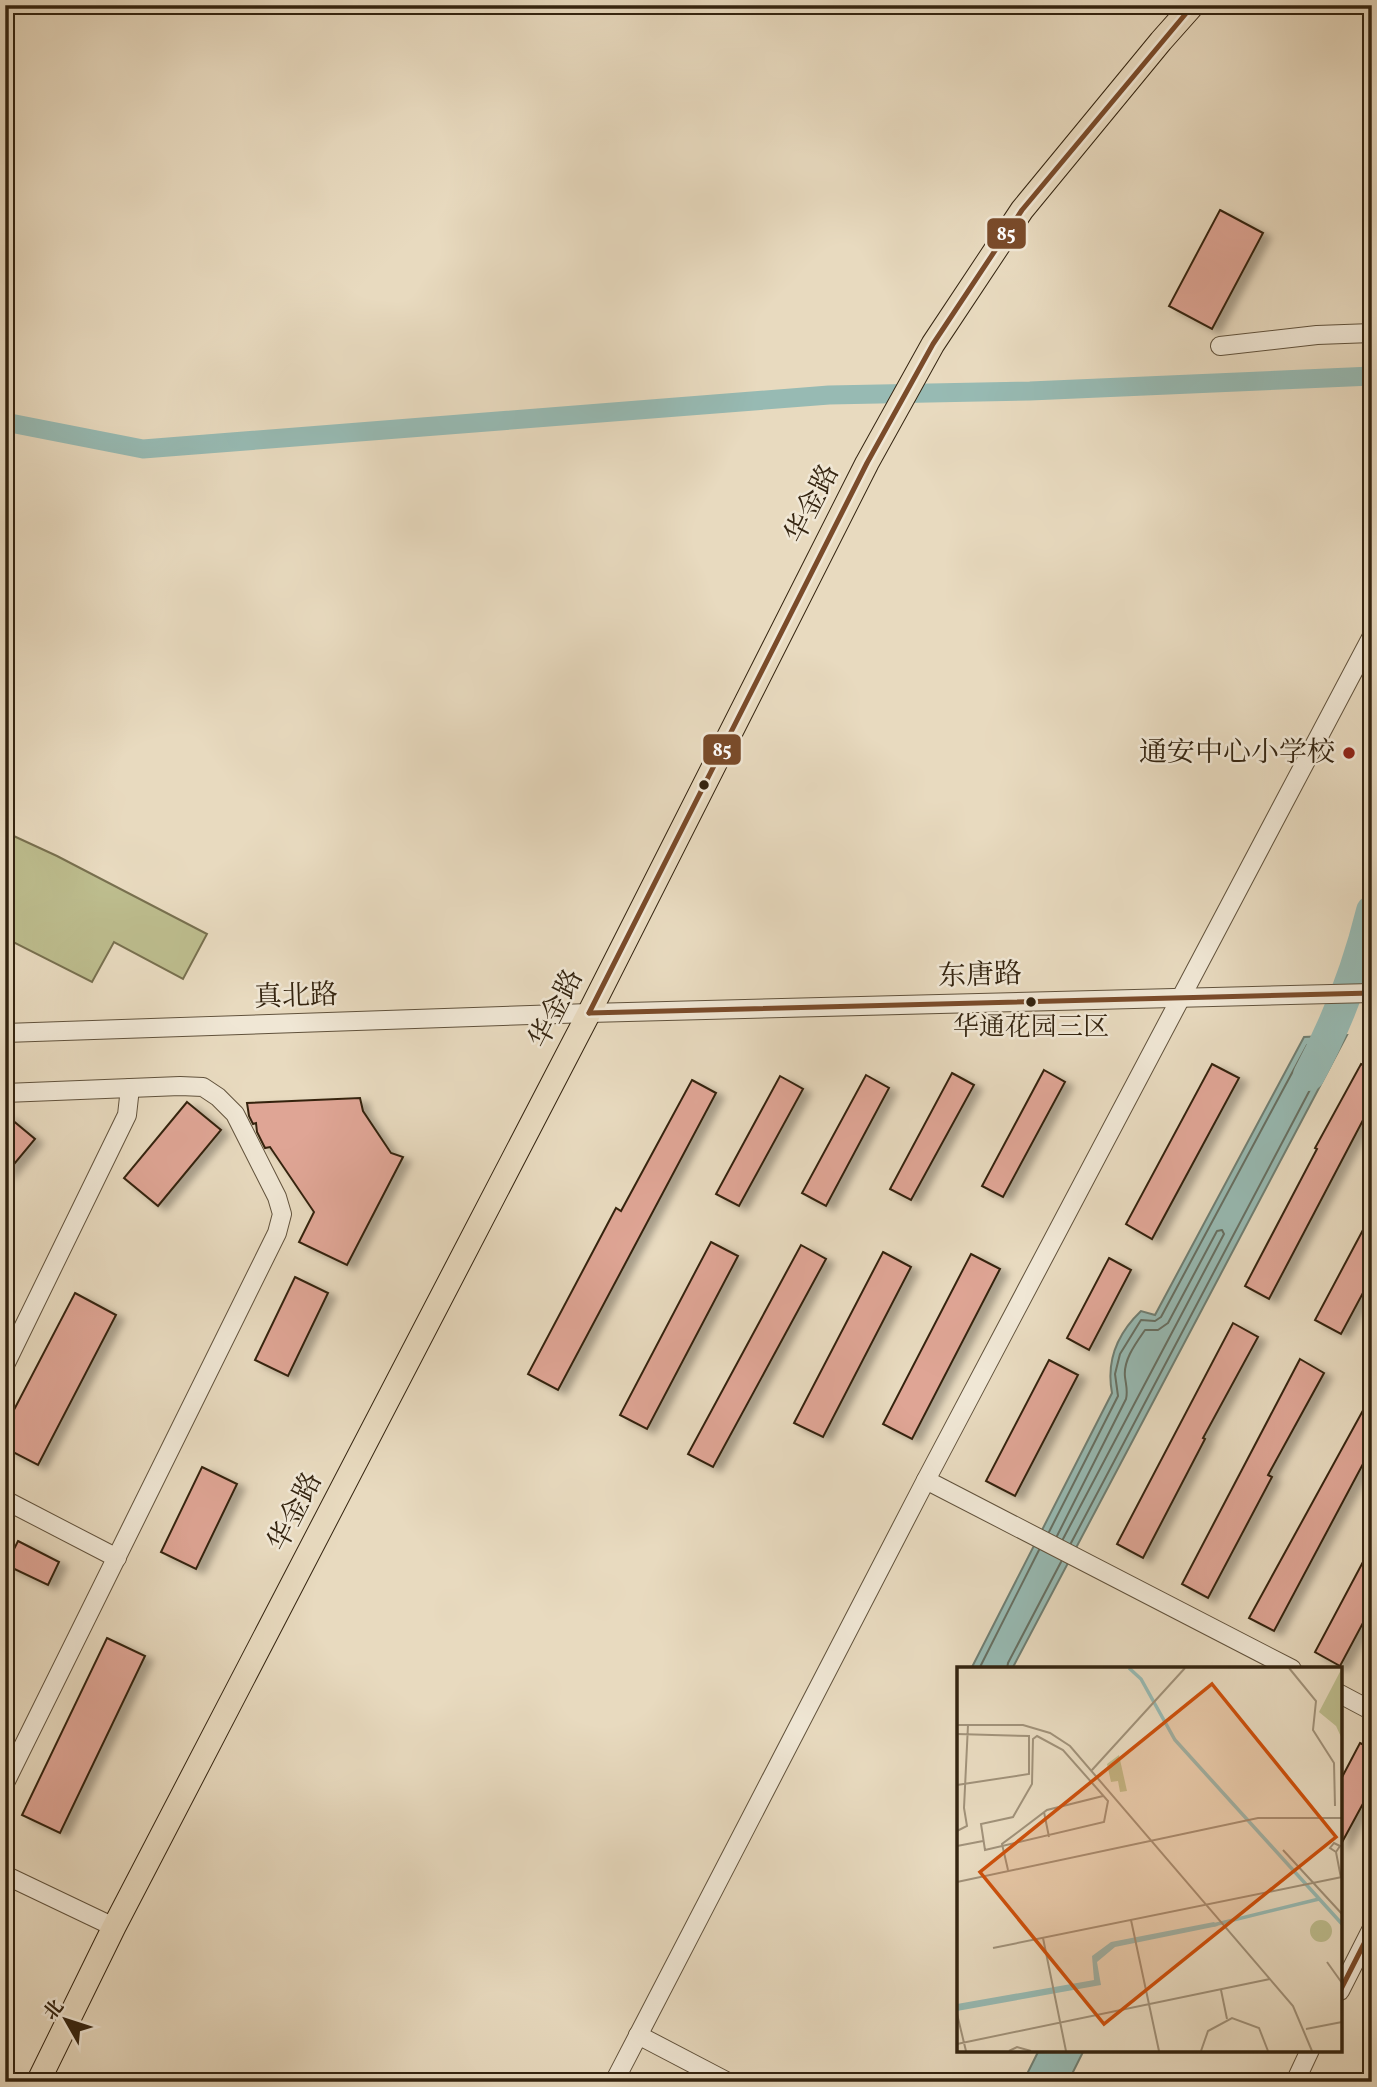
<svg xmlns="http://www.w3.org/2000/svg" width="1377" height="2087" viewBox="0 0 1377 2087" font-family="Vollkorn,'Noto Serif SC',serif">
  <defs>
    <filter id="shadow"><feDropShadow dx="8" dy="4.5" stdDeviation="3.5" flood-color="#0004"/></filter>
  </defs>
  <rect width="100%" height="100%" fill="#e8dabf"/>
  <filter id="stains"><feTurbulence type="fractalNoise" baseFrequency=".00286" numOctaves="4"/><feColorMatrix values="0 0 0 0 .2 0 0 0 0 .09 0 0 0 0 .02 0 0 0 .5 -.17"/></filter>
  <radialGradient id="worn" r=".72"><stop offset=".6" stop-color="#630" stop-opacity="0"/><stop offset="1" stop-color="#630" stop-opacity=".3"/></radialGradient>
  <path fill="#bdbd8e" stroke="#78704f" stroke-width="2" d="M5,832l52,24 150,78 -24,45 -69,-37 -22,40 -87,-44z"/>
  <g fill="#97bab3" stroke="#6f7e72" stroke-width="2">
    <path d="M1347,1035l-335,634h-41l141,-276c-6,-32 6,-60 29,-82l14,4 149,-278z"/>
    <path d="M1039,2050h45l-16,32h-45z"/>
  </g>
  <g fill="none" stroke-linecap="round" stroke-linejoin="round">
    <g stroke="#666f62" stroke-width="2">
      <path d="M1049,1532l69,-136 -3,-22 5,-20 21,-34 14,1 6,-4 146,-272 24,-2 1,5 -261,495"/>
      <path d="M1057,1536l69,-137c2,-8 0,-14 -1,-22 -2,-17 11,-34 20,-47h13l10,-7 49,-92 5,-1 2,4 -161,305"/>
      <path d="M979,1669l60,-119"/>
      <path d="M1007,1669l1,-6 53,-101"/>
    </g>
    <path stroke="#97bab3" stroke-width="19" d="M5,422l138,27 686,-54 201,-4 342,-15"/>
    <path stroke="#97bab3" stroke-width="32" d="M1309,1075c28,-52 49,-107 63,-164"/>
  </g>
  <g fill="#dfa595" stroke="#342410" stroke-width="2" filter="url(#shadow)">
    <path d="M1220,210l43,23 -51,96 -43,-23z"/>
    <path d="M1212,1064l27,14 -87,161 -26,-15z"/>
    <path d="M1361,1064l11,6v33l-103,196 -24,-13 72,-137 -2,-1z"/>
    <path d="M1044,1070l21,12 -62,115 -21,-11z"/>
    <path d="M952,1073l22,12 -63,115 -21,-11z"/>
    <path d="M866,1075l23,13 -63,118 -24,-13z"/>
    <path d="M780,1076l23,13 -64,117 -23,-12z"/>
    <path d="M692,1080l24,13 -158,297 -30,-16 88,-166 5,3z"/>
    <path d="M360,1098l3,13 28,42 12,4 -56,108 -48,-23 15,-30 -44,-65 -5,1 -8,-16 -1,-9 -3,1 -4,-8 -2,-13z"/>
    <path d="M187,1102l34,28 -63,76 -34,-28z"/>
    <path d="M5,1114l30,25 -30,36z"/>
    <path d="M1372,1213v63l-31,58 -26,-14z"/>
    <path d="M711,1242l27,14 -91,173 -27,-14z"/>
    <path d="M801,1245l25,14 -113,208 -25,-13z"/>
    <path d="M883,1252l28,15 -88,170 -29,-14z"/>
    <path d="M971,1254l29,15 -88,170 -29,-15z"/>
    <path d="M1109,1258l22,12 -42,80 -22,-12z"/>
    <path d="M295,1277l33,16 -40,83 -33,-16z"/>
    <path d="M75,1293l41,22 -78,150 -33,-17v-21z"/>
    <path d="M1233,1323l25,14 -55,101 2,1 -62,119 -26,-14z"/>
    <path d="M1300,1359l24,14 -56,102 4,2 -64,121 -26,-14z"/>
    <path d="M1049,1360l29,15 -63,121 -29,-15z"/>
    <path d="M1372,1394v53l-98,184 -25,-13z"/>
    <path d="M202,1467l35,17 -41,85 -35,-17z"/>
    <path d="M18,1541l41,21 -11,23 -42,-20z"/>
    <path d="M1372,1545v61l-32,60 -25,-14z"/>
    <path d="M107,1638l38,18 -85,177 -38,-18z"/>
    <path d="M1360,1743l12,6v38l-32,59v-65z"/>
  </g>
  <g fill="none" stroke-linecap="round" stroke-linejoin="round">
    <g stroke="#61523c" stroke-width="20">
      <g id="minor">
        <path d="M1220,346l97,-11 55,-2"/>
        <path d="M5,1033l584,-20 783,-20"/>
        <path d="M5,1093l175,-7 23,1 15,10 17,17 42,83 5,17 -5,19 -272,550"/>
        <path d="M5,1365l122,-250 3,-27"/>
        <path d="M926,1480l366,189"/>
        <path d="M5,1500l112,58"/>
        <path d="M1340,1694l32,17"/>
        <path d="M5,1875l109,52"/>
        <path d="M1340,1991l32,-63"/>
        <path d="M638,2035l90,47"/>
        <path d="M614,2082l312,-602 446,-844"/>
        <path d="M1295,2082l15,-32"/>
      </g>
    </g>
    <g stroke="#342410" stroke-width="25">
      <path id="major" d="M38,2082l76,-155 475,-914 278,-550 66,-119 89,-134 139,-169 32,-36"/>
    </g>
    <use href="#minor" stroke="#f0e7d5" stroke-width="18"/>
    <use href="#major" stroke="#e8dabf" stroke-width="23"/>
    <g stroke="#f0e7d5" stroke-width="10">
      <g id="bus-1">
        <path d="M589,1013l278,-550 66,-119 89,-134 171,-205"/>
        <path d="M589,1013l783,-20"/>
        <path d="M1340,1991l32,-63"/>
      </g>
    </g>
    <use href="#bus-1" stroke="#7a4b2a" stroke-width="5"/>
  </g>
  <circle fill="#8f2418" stroke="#f0e7d5" stroke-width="2.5" cx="1349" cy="753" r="7"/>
  <g fill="#342410" stroke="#f0e7d5" stroke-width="2.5">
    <circle cx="704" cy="785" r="6"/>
    <circle cx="1031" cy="1002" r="6"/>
  </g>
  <g text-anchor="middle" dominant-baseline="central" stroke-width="5" stroke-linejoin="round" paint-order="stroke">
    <g font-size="26" fill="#342410" stroke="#f0e7d5">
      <text x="1031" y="1028">华通花园三区</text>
    </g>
    <g font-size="28" fill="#342410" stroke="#f0e7d5">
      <text transform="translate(813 504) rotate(-63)">华金路</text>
      <text transform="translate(980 976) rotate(-2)">东唐路</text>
      <text transform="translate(296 997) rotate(-2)">真北路</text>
      <text transform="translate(557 1009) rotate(-63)">华金路</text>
      <text transform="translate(296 1512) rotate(-63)">华金路</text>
    </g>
    <g font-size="28" fill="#342410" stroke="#f0e7d5" text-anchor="end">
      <text x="1335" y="753">通安中心小学校</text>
    </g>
  </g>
  <g transform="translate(957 1667)">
    <rect width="385" height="385" fill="#e8dabf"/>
    <path d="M385,1v71l-6,-13 -17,-14zM162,88l8,36 -7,1 -2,-11 -7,1 -4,-18zM353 264a11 11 0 1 1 22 0a11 11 0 1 1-22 0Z" fill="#bdbd8e"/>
    <path d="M257,255l4,4 -103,21 -18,15 4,23 -144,26v-7l137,-24 -2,-24 19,-14z" fill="#97bab3"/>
    <path fill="none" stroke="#97bab3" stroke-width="3.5" d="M172,1l12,11 34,61 167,184M256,258l106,-26"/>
    <path fill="none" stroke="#a09179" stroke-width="2" d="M332,1l27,33 -3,29 21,33 1,43M0,58h66l27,8 20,13 223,260 19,45M0,67l72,2v38l-72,11M80,69l26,14 45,51 -4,21 -119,28 -4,-26 32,-7 19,-33 1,-45zM135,103l93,-102M87,145l5,25M0,164l10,-5 -3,-18 4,-83M0,179l26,-5M326,183l59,64M379,185l4,-6 -6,-3 -4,5 6,4 5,26M51,203l-6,-26 45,-34 56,-14M0,215l301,-64h84M174,253l28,131M86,271l23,113M36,281l349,-71M370,295l15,21M264,323l6,29M0,347l9,37M349,362l36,-7M0,377l313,-65M52,384l8,-4 14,4M244,384l7,-20 24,-13 27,10 9,23"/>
    <path fill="#cd510d" fill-opacity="0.15" stroke="#cd510d" stroke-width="3.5" d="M255,17l124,153 -232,187 -124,-152z"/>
    <rect width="385" height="385" fill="none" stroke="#342410" stroke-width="3.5"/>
  </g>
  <g stroke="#f0e7d5" stroke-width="2.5">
    <rect x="986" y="217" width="41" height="33" rx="7" fill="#7a4b2a"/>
    <rect x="702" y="733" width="40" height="33" rx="7" fill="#7a4b2a"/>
  </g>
  <g font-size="19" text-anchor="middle" font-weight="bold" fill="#fff">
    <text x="1006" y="240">85</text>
    <text x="722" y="756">85</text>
  </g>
  <rect width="1377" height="2087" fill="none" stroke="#e8dabf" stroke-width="28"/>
  <rect x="7" y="7" width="1363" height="2073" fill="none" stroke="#342410" stroke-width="3.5"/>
  <rect x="14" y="14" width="1349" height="2059" fill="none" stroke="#342410" stroke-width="2"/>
  <g transform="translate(66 2020) rotate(309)" stroke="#f0e7d5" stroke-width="5" paint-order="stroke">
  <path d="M0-5L12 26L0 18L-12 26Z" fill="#342410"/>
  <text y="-10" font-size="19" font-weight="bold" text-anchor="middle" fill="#342410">北</text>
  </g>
  <rect width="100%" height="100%" filter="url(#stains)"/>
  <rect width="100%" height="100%" fill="url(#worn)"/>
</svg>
